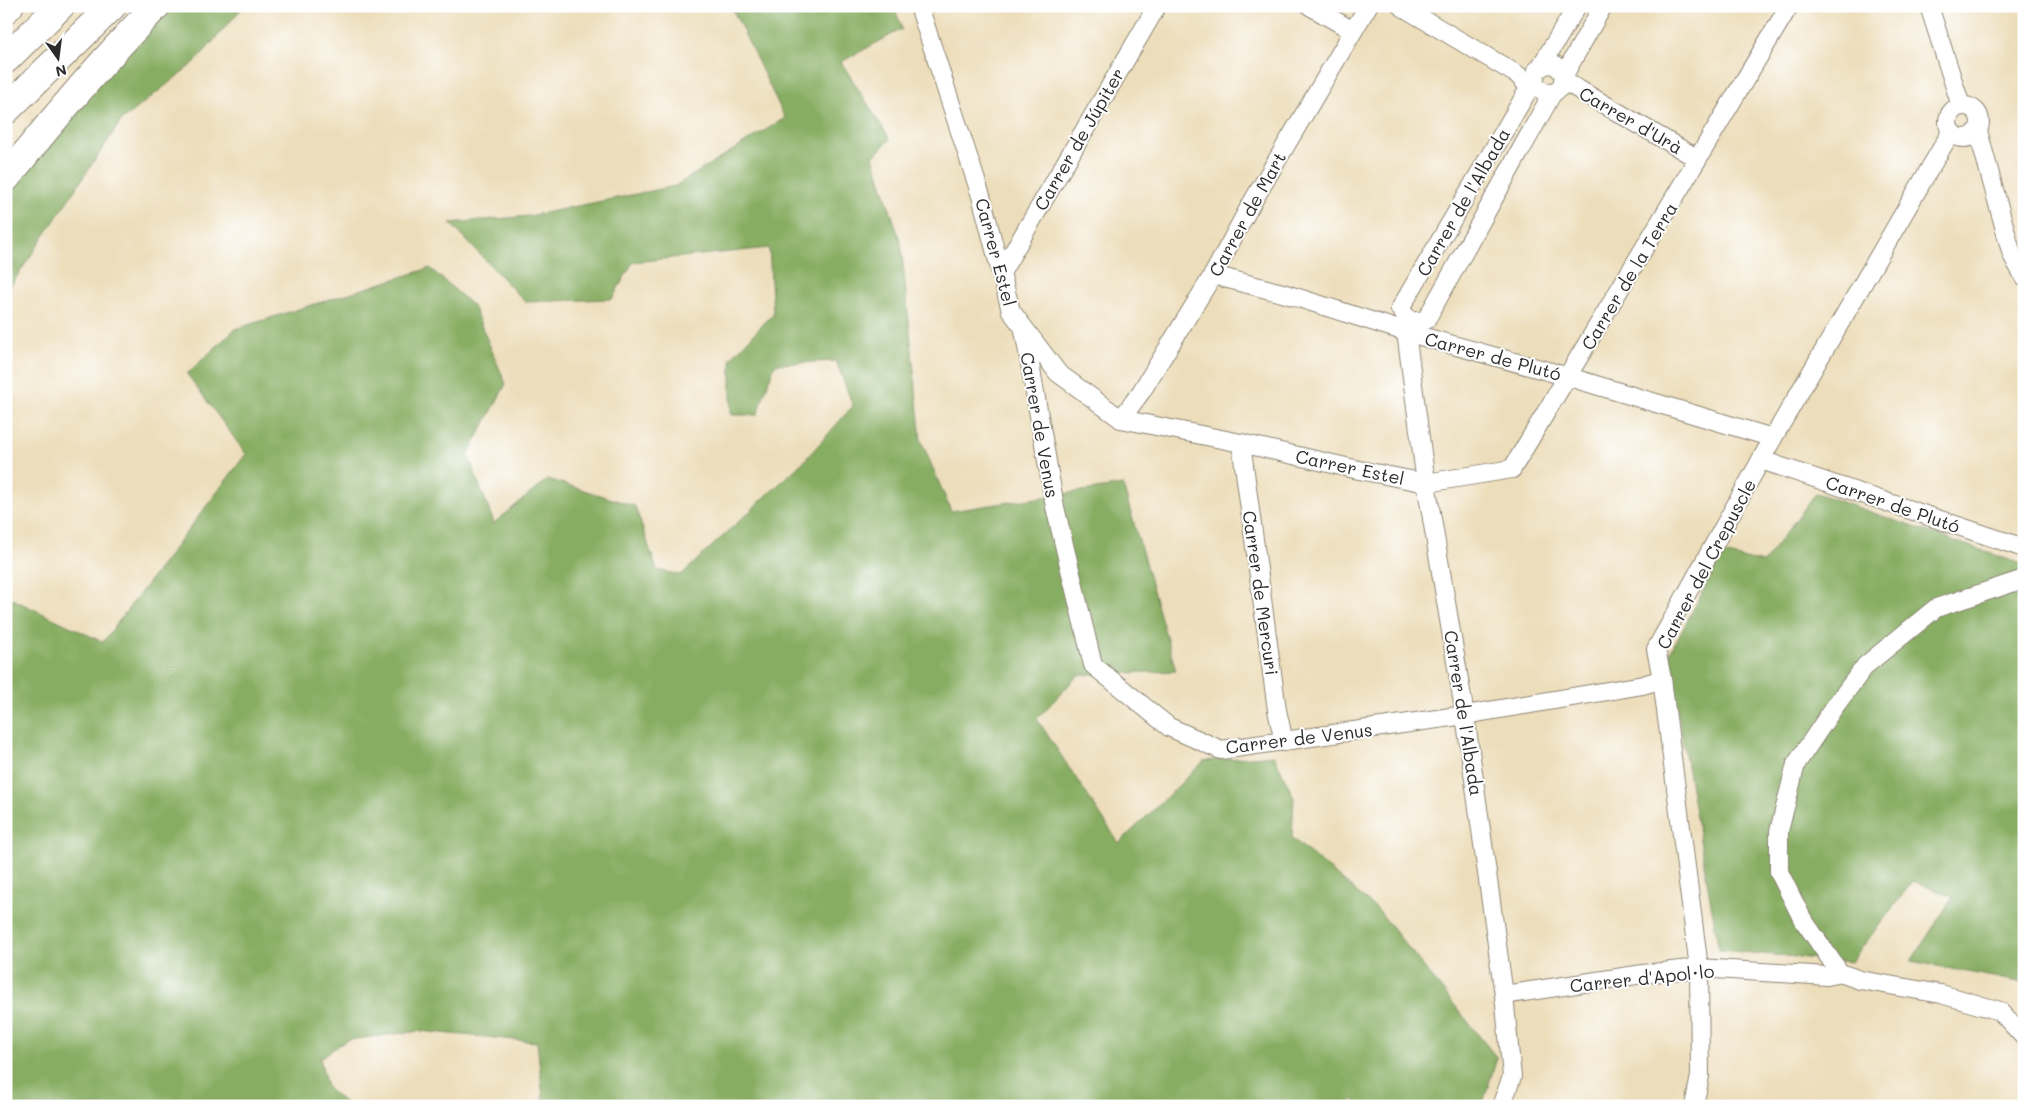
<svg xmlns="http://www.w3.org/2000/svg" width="2030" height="1112" viewBox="0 0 2030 1112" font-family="Mali,sans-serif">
  <rect width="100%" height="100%" fill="#fff"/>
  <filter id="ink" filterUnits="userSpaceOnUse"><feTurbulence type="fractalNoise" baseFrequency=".02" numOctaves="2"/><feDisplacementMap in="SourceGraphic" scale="10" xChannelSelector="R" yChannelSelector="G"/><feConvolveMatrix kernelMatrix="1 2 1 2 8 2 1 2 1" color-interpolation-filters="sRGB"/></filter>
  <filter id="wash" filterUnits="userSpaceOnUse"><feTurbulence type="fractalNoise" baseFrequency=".0096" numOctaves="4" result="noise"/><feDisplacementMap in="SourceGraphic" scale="20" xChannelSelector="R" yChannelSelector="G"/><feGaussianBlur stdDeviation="1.12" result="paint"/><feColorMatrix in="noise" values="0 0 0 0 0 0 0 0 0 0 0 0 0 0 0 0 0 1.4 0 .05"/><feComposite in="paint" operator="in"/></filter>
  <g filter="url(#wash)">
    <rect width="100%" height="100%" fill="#eddebb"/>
    <g fill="#87ad62" stroke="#596c46">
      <path d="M176,6h68l-49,56 -74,59 -115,172v-96l46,-64 95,-102z"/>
      <path d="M731,6h163l8,23 -61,33 49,77 -17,18 28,86 20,197 30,71 172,-26 53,186 -98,4 -41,44 82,124 85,-82 70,-6 20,43 -2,40 86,72 119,148 -15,48h-123l-5,-7 -6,7h-804l-7,-64 -117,-11 -73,9 -27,18 7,30 22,18h-343v-510l97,46 143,-188 -59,-80 48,-45 195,-61 43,38 33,78 -38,71 26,68 54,-44 87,27 22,64 24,5 123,-114 49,-55 -17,-45 -61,3 -18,51h-26v-57l42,-44 -4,-66 -136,14 -21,37 -87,3 -75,-79 79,-7 146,-30 110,-68z"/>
      <path d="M1816,493l208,72v418l-113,-22 42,-64 -40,-16 -62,81 -132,-12 -51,-294 55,-102 40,9z"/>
    </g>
  </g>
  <g filter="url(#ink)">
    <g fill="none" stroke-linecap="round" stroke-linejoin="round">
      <g stroke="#8c8473" stroke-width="20">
        <g id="street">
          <path d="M919,6l62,190 30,115 47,62 63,46 120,24 118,27 67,13 86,-14 277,-463"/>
          <path d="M1310,6l43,25"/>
          <path d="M1401,6l117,69 12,13"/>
          <path d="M1929,6l32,100"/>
          <path d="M1541,66l36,-60"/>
          <path d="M1564,75l-8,-10 -10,-1 -9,6 -3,10c4,9 8,12 18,14l10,-8 2,-11 39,-69"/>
          <path d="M1564,81l134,78"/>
          <circle cx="1964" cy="122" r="16"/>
          <path d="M1978,131l34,124 12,22"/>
          <path d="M1001,273l156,-267"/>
          <path d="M1213,275l73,19 120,38 163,45 204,61"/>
          <path d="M1411,322l-5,10 20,151 39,232 39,280 8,82 -11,29"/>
          <path d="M1411,322l-11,-13 134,-229"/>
          <path d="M1411,322l15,-2 126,-226"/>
          <path d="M1024,330l31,177 38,158 76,62 52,23 244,-35 178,-30 19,-6"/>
          <path d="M1121,419l20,-27 72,-117 37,-69 118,-200"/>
          <path d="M1241,443l36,267 7,32"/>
          <path d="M1761,460l263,88"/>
          <path d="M2024,579l-88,29 -70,57 -31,41 -39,58 -17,67v41l23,46 38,55 20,7 81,14 59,17 24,26"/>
          <path d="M1504,995l139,-21 56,-6 128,8 13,-3"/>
          <path d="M1694,1106l6,-30 -1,-108 -37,-289 -6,-30 117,-211 178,-306"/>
        </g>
      </g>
      <g stroke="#8c8473" stroke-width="30">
        <g id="highway">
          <path d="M6,9l3,-3"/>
          <path d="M6,59l54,-53"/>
          <path d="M6,110l106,-104"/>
          <path d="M6,178c48,-60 96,-117 150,-172"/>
        </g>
      </g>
      <use href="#street" stroke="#fff" stroke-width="18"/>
      <use href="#highway" stroke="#fff" stroke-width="28"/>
    </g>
  </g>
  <g text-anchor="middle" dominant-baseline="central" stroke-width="4" stroke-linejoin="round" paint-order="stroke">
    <g font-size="18" fill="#2b2b2b" stroke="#fff">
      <text transform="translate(1631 120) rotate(30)">Carrer d'Urà</text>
      <text transform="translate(1079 139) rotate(-60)">Carrer de Júpiter</text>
      <text transform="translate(1463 202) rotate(-60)">Carrer de l'Albada</text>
      <text transform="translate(1247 214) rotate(-61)">Carrer de Mart</text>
      <text transform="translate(996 252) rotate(75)">Carrer Estel</text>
      <text transform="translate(1629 276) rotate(-59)">Carrer de la Terra</text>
      <text transform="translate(1493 356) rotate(15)">Carrer de Plutó</text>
      <text transform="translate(1040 425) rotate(80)">Carrer de Venus</text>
      <text transform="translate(1350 467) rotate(12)">Carrer Estel</text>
      <text transform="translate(1893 504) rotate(19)">Carrer de Plutó</text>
      <text transform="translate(1706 564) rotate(-62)">Carrer del Crepuscle</text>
      <text transform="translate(1261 593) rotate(82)">Carrer de Mercuri</text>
      <text transform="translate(1464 713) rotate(81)">Carrer de l'Albada</text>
      <text transform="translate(1299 738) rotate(-7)">Carrer de Venus</text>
      <text transform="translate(1642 978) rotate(-6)">Carrer d'Apol·lo</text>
    </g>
  </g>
  <rect width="2030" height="1112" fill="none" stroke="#fff" stroke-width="25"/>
  <g transform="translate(58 58) rotate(166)" stroke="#ffffff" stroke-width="4" paint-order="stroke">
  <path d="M0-4L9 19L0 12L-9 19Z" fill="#2b2b2b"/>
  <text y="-8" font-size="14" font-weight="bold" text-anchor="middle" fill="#2b2b2b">N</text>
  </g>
</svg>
